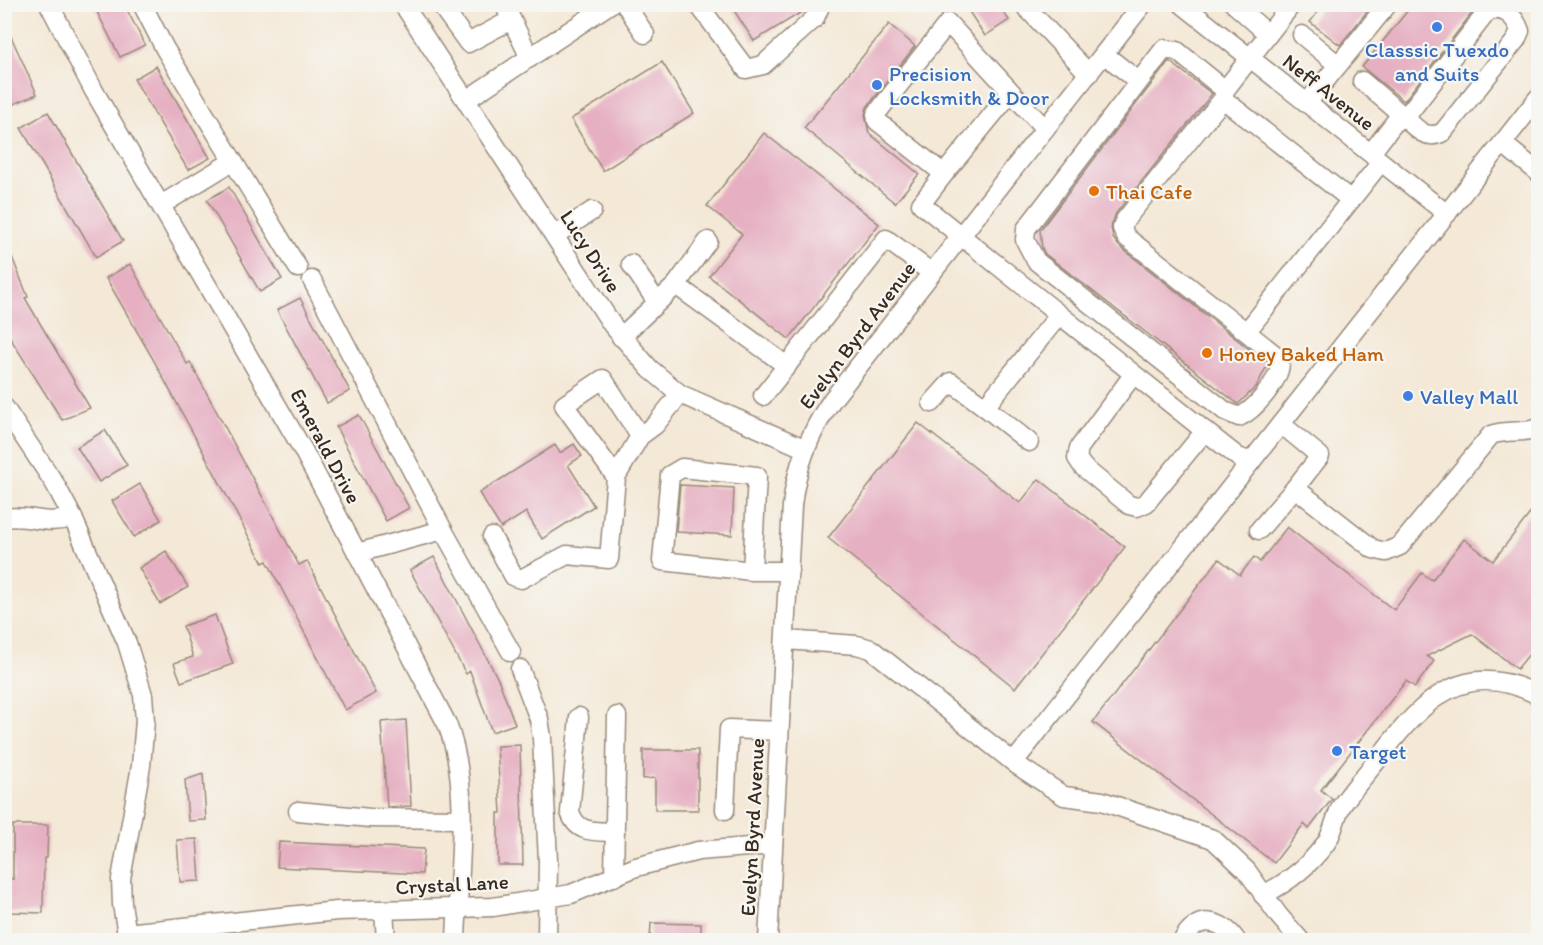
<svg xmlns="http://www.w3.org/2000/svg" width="1543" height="945" viewBox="0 0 1543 945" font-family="Itim,sans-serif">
  <rect width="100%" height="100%" fill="#f6f6f2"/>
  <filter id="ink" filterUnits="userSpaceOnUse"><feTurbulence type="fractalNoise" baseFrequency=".0167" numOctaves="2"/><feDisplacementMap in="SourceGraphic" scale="12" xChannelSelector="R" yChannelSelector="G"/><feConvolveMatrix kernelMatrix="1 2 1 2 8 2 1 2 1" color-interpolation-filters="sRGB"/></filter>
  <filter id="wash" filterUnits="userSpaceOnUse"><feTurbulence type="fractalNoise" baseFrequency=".008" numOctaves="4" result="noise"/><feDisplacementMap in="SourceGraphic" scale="24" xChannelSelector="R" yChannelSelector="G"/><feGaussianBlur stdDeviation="1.35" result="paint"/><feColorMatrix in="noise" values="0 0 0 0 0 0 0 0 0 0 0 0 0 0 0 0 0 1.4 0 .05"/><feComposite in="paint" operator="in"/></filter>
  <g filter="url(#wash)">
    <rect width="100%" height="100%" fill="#f4e8d6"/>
    <g id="blocks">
      <g fill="#e6b0c2">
        <path d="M93,4h31l21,41 -25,12z"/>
        <path d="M739,4h70l-2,5 -53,32 -21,-32z"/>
        <path d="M964,4h34l11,16 -24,16z"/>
        <path d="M1324,4h49l-33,41 -30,-23z"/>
        <path d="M1413,4h66l-75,97 -42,-34z"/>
        <path d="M4,21l33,73 -33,14z"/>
        <path d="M889,24l26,22 -48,61 -2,8 4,18 50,41 -24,29 -91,-75z"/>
        <path d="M1169,61l43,33 -96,119 -5,14 2,11 6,8 149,118 -12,23 -18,17 -193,-150 -3,-6 -2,-18z"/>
        <path d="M662,62l32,51 -91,58 -32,-52z"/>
        <path d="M156,66l54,92 -22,12 -54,-91z"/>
        <path d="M48,112l75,129 -27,16 -75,-129z"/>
        <path d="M764,133l115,91 -90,115 -80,-63 33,-42 -35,-28z"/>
        <path d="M229,187l53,92 -22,13 -53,-92z"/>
        <path d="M4,237l24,60 -3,1 65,110 -28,12 -50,-79 -8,-19z"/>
        <path d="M130,264l57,100 3,-2 109,203 8,-4 69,132 -31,17 -78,-149 -4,2 -110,-204 -47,-81z"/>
        <path d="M300,298l50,93 -23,12 -50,-93z"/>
        <path d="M359,415l50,93 -23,13 -50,-94z"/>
        <path d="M918,423l102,80 19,-24 86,68 -110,141 -187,-150z"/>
        <path d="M105,430l22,35 -28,17 -22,-35z"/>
        <path d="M574,444l8,12 -14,9 26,41 -52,33 -16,-27 -25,16 -22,-35 76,-48 5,8z"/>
        <path d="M140,484l21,36 -27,17 -22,-36z"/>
        <path d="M680,485l54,3 -2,47 -56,-3z"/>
        <path d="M1539,502v140l-22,27 -45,-35 -45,22 7,5 -19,26 -9,-6 -85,109 11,9 -23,30 -5,-5 -30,39 -181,-141 126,-163 21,16 14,-18 6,5 27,-35 107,83 28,-37 10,7 32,-41 29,22z"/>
        <path d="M166,551l22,36 -28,17 -21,-36z"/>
        <path d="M434,557l65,124 16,43 -23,8 -22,-61 -4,3 -56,-104z"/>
        <path d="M215,615l18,49 -52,18 -7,-19 19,-6 -10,-31z"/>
        <path d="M406,720l5,86 -24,1 -6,-85z"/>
        <path d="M520,745l3,120h-25v-52h3l-4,-67z"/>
        <path d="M643,750h55v60h-43v-32l-12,1z"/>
        <path d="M203,774l3,46 -18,1 -3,-41z"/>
        <path d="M13,825h35l-1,33h-3l-1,55 -34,-1v-33h4z"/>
        <path d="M197,839l3,42 -20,1 -3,-42z"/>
        <path d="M279,842l145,7 -2,25 -145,-7z"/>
        <path d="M651,923l50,1v16h-51z"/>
      </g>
    </g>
  </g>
  <g filter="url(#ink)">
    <use href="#blocks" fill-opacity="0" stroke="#98897a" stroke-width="1.5"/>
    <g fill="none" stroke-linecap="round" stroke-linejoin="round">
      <g stroke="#98897a" stroke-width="21">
        <g id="minor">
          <path d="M49,4l45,87 209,359 144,274c25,63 11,150 9,216"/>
          <path d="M142,4l23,45 133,219"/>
          <path d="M403,4l210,322 37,43 30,25 126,55"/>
          <path d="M440,4l28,39 43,-23"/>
          <path d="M504,4l26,54"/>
          <path d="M625,4l20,30"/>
          <path d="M698,4l48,65 17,-4 52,-47 6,-14"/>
          <path d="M1023,4l66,70"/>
          <path d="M1182,4l265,210"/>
          <path d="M1234,4l34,30"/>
          <path d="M1302,35l36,30"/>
          <path d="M1104,54l34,27"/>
          <path d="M1362,81l39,33"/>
          <path d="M1225,90l-2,9 -98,121 -3,8 4,9 152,120 2,7c-1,17 -25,46 -41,53l-14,-6 -189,-150 -11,-21 1,-11 138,-180 13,2 48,39 67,-86"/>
          <path d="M1011,92l-67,82 -67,-53 -1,-7 72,-91 97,106"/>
          <path d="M1223,99l128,101"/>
          <path d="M466,100l144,-96"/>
          <path d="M1307,103l81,-99"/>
          <path d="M1503,144l35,28"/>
          <path d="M1371,153l30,-39c13,12 24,28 42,18l73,-92 4,-9c-5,-15 -17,-26 -33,-19l-82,106"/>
          <path d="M944,174l-23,30 284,227 33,26 13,5"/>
          <path d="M161,205l72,-44"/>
          <path d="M555,235l37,-24"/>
          <path d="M708,241l-32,44 111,81"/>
          <path d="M631,264l26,38"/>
          <path d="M312,280l131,250 68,122"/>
          <path d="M1247,331l134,-169"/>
          <path d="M621,337l55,-52"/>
          <path d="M1133,375l-54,73 -2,10 6,9 46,38 8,2 9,-4 59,-72"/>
          <path d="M763,396l123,-157 46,34"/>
          <path d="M932,403l19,-21 34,25"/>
          <path d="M4,407l51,77 18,34 54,125 16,52 2,26 -4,45 -20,113 1,25 6,36"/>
          <path d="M1281,424l39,32 -25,32 78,61 13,3 14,-6 91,-111c16,-6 32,-1 47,-7"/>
          <path d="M640,436l-24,41 -52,-72 39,-26 37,57 15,-11 25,-31"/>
          <path d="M1029,442l-44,-35 74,-92"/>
          <path d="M4,518c28,-4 40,8 69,0"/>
          <path d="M1259,530l36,-42"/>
          <path d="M492,537l22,40 7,2 46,-24 42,4 7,-82"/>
          <path d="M357,553l86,-23"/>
          <path d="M752,571l5,-95 -75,-8 -12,7 -8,86 90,10h37"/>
          <path d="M785,640l72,5 14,4 146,116 47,31 38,5 111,38 34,32 32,45 21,24"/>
          <path d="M520,669l19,50 3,19 6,123 -1,79"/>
          <path d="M579,717l-9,95c7,22 24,19 45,20"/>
          <path d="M1014,762l524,-664"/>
          <path d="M725,810l4,-81 50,2"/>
          <path d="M298,811l72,7 90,1"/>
          <path d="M614,877l3,-161"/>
          <path d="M1263,895c26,-13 46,-29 63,-52 8,-11 9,-27 16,-38 12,-18 27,-34 40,-51 43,-56 83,-96 156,-59"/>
          <path d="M384,910l2,30"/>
          <path d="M126,933l211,-22 156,-4 78,-13 65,-27 62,-16 75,-6"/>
          <path d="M768,940l24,-434c4,-39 18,-74 40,-106l311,-396"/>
          <path d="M1183,940c13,-26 39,-21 53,0"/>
        </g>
      </g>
      <use href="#minor" stroke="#fff" stroke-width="18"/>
    </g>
  </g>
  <g fill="#3f7fe0" stroke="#f6f6f2" stroke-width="2">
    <circle cx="1437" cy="27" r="6"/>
    <circle cx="877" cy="85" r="6"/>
    <circle cx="1408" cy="396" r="6"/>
    <circle cx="1337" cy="751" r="6"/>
  </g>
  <g fill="#e8710a" stroke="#f6f6f2" stroke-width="2">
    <circle cx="1094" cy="191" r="6"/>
    <circle cx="1207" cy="353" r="6"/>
  </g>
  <g text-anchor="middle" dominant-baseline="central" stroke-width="4.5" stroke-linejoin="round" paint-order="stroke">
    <g font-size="21" fill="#366cbe" stroke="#f6f6f2" text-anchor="start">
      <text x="1437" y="49" text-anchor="middle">Classsic Tuexdo<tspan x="1437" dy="24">and Suits</tspan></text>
      <text x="889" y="73">Precision<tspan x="889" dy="24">Locksmith &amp; Door</tspan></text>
      <text x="1420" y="396">Valley Mall</text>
      <text x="1349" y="751">Target</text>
    </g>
    <g font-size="21" fill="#3b2a1e" stroke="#f6f6f2">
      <text transform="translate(1329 92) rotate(38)">Neff Avenue</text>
      <text transform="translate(591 251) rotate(57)">Lucy Drive</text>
      <text transform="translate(857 335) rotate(-53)">Evelyn Byrd Avenue</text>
      <text transform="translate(326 446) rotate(62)">Emerald Drive</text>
      <text transform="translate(752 827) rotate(-87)">Evelyn Byrd Avenue</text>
      <text transform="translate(452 884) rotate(-3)">Crystal Lane</text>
    </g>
    <g font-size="21" fill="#c56008" stroke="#f6f6f2" text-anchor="start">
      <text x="1106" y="191">Thai Cafe</text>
      <text x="1219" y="353">Honey Baked Ham</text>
    </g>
  </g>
  <rect width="1543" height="945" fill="none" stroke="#f6f6f2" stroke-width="24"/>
</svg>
